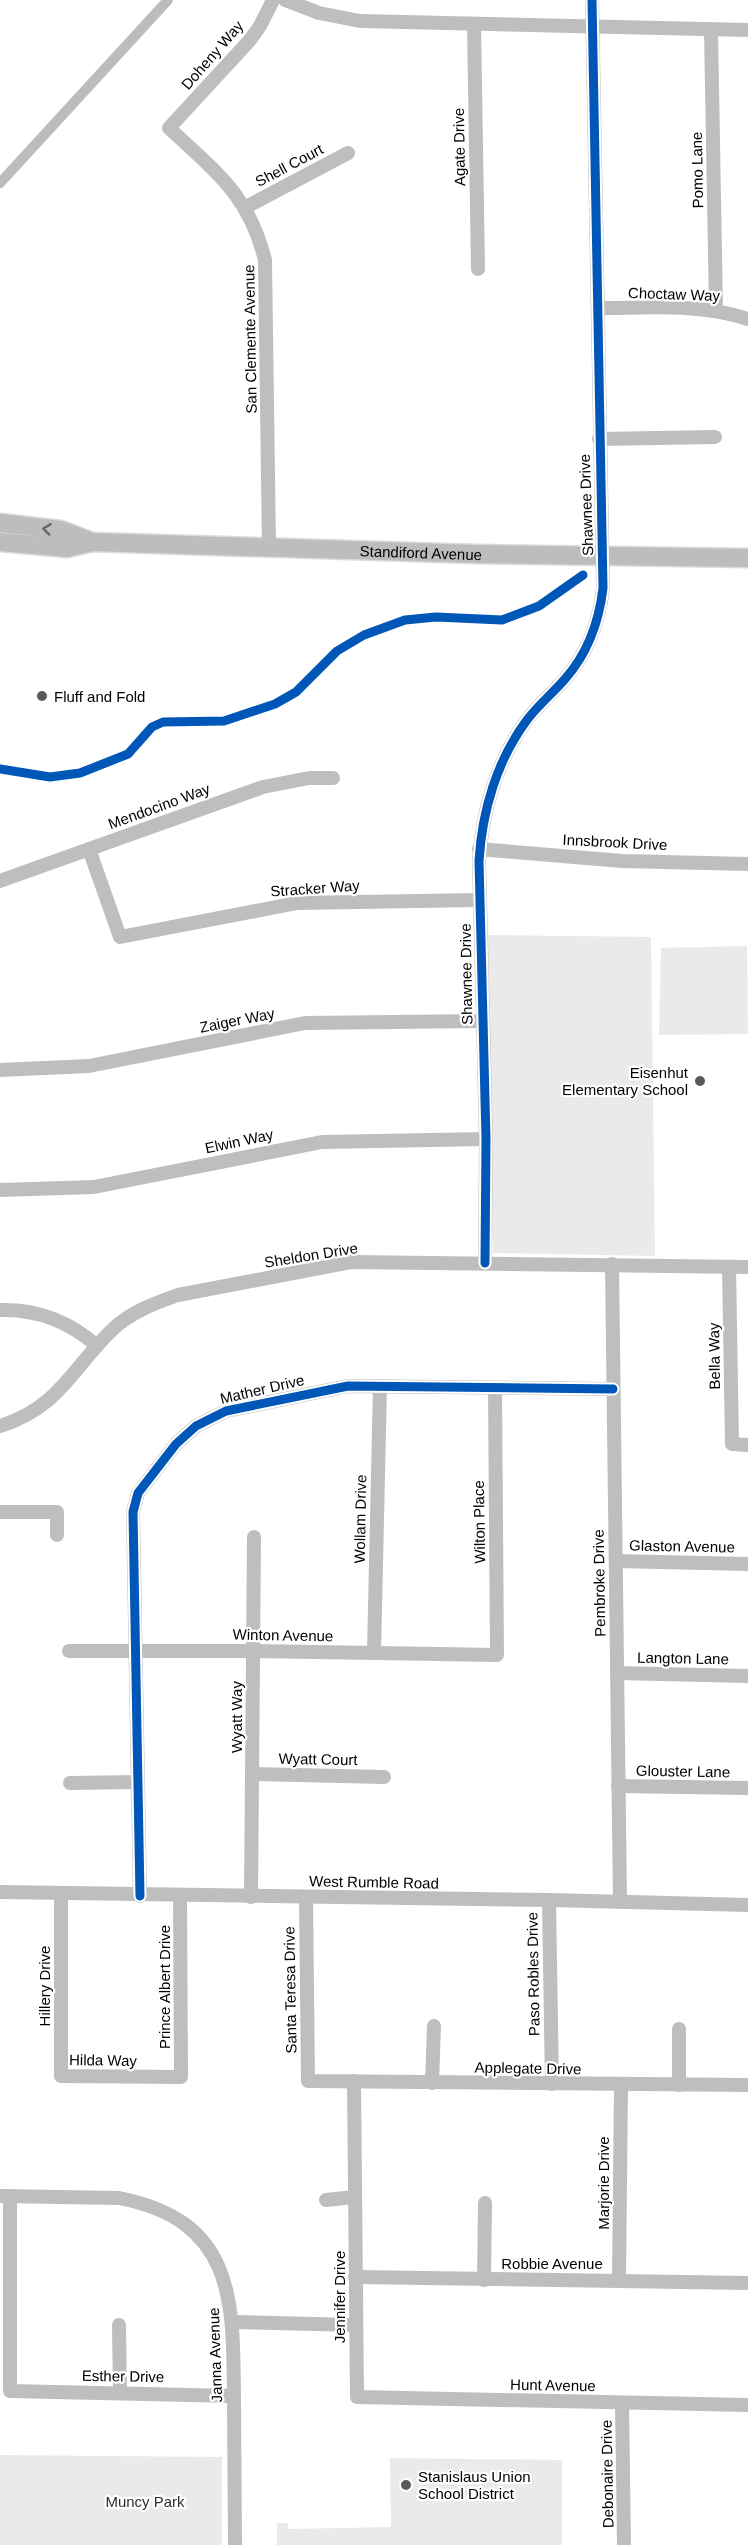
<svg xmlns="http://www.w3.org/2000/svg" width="748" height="2545" viewBox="0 0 748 2545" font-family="Helvetica,sans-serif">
  <rect width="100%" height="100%" fill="#fff"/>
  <g fill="#eaeaea">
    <path d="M486,935l165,2 4,319 -162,-3z"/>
    <path d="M747,946l1,88 -89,1 2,-87z"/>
    <path d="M0,2455l222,2v88h-222z"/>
    <path d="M390,2458l172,2v85h-285v-22h11v6l103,-2z"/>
  </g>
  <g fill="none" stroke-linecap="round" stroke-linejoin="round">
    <path stroke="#bcbcbc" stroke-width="10" d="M0,183l168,-183"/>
    <g stroke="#dbdbdb" stroke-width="21">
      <g id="major">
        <path d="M0,523l61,7 31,12"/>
        <path id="s1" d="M0,542l67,6 25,-6 384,12 272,4"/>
      </g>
    </g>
    <g stroke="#bebebe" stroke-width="14">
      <path d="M285,0l34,13 41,8 388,9"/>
      <path d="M474,24l4,245"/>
      <path d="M711,30l5,280"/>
      <path d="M246,207l102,-54"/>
      <path d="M598,308c50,0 102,-5 150,11"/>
      <path d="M599,439l116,-2"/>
      <path d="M269,548l-4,-288c-16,-65 -49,-88 -96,-132l81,-88 10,-14 13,-26"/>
      <path d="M89,849l31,88 177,-34 182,-3"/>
      <path d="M479,849l143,12 126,3"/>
      <path d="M0,881l263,-94 46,-9h24"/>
      <path d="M0,1070l89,-4 216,-43 177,-2"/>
      <path d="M0,1190l94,-3 228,-45 164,-3"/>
      <path d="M485,1263l1,-124 -7,-278c3,-50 18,-101 48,-141 11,-15 26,-27 38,-41 23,-26 34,-57 38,-91l-11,-588"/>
      <path d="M612,1264l8,638"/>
      <path d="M729,1267l3,177 16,1"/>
      <path d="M0,1310c38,-1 69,11 97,36"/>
      <path d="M0,1426c60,-19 72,-58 113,-97 18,-17 42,-26 65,-34l173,-33 397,5"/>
      <path d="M0,1512h57v23"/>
      <path d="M616,1561l132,3"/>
      <path d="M69,1651h184l244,4 -2,-267"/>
      <path d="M374,1652l6,-266"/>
      <path d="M617,1673l131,3"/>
      <path d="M252,1774l132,3"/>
      <path d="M70,1783l68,-1"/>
      <path d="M618,1786l130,2"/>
      <path d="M0,1892l549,8 199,5"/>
      <path d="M61,1895v181l120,1 -1,-181"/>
      <path d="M140,1896l-7,-384 5,-19 38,-49 20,-18 30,-15 122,-25 265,3"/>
      <path d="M251,1897l3,-360"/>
      <path d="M306,1897l2,184 440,4"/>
      <path d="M549,1900l3,184"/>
      <path d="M354,2081l3,316 391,8"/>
      <path d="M432,2083l2,-57"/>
      <path d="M679,2085v-56"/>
      <path d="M0,2196l119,2c119,23 114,107 115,205 0,48 1,95 1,142"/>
      <path d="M10,2196v195l224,5"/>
      <path d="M326,2200l29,-3"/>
      <path d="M355,2277l393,6"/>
      <path d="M484,2280l1,-77"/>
      <path d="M619,2280l2,-195"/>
      <path d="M233,2322l122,3"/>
      <path d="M119,2325l1,68"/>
      <path d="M622,2403l2,142"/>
    </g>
    <use href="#major" stroke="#bdbdbd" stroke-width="18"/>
    <g stroke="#fff" stroke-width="13">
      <g id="cycleway">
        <path d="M0,769l50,8 30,-4 48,-19 24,-27 11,-5 61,-1 51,-17 21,-12 41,-41 27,-16 41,-15 31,-3 66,3 37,-14 44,-31"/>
        <path d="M485,1263l1,-124 -7,-278c3,-50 18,-101 48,-141 11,-15 26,-27 38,-41 23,-26 34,-57 38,-91l-11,-588"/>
        <path d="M140,1896l-7,-384 5,-19 38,-49 20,-18 30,-15 122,-25 265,3"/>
      </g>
    </g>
    <use href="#cycleway" stroke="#0057b8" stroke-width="9"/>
  </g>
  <defs><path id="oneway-chevron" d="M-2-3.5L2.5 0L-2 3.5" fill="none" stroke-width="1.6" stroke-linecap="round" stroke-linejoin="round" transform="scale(1.5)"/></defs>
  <use stroke="#686868" href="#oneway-chevron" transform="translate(47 529) rotate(-173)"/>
  <g fill="#595959" stroke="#fff" stroke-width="2">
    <circle cx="42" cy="696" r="6"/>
    <circle cx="700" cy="1081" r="6"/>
    <circle cx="406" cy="2485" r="6"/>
  </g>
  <g text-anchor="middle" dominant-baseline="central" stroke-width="4.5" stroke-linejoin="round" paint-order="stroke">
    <g font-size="15" fill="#000" stroke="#fff">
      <text transform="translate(212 55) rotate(-49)">Doheny Way</text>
      <text transform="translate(459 147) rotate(-91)">Agate Drive</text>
      <text transform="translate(289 165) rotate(-28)">Shell Court</text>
      <text transform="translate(697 170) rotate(-91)">Pomo Lane</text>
      <text transform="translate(674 294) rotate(2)">Choctaw Way</text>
      <text transform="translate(250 339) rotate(-91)">San Clemente Avenue</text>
      <text transform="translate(586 505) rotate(-92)">Shawnee Drive</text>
      <text stroke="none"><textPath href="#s1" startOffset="422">Standiford Avenue</textPath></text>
      <text transform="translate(159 806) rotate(-20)">Mendocino Way</text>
      <text transform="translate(615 842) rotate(3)">Innsbrook Drive</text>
      <text transform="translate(315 888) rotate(-4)">Stracker Way</text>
      <text transform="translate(466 974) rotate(-91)">Shawnee Drive</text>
      <text transform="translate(237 1020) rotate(-11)">Zaiger Way</text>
      <text transform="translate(239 1141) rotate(-12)">Elwin Way</text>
      <text transform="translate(311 1255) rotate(-9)">Sheldon Drive</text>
      <text transform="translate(714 1356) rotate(-91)">Bella Way</text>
      <text transform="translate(262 1389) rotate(-13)">Mather Drive</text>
      <text transform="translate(360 1519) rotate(-89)">Wollam Drive</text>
      <text transform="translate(479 1522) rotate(-91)">Wilton Place</text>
      <text transform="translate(682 1546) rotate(1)">Glaston Avenue</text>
      <text transform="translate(599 1583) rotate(-91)">Pembroke Drive</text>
      <text transform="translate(283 1635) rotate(1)">Winton Avenue</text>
      <text transform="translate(683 1658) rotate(1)">Langton Lane</text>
      <text transform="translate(236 1717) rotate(-90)">Wyatt Way</text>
      <text transform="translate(318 1759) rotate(1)">Wyatt Court</text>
      <text transform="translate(683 1771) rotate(1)">Glouster Lane</text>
      <text transform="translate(374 1882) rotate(1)">West Rumble Road</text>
      <text transform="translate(533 1974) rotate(-91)">Paso Robles Drive</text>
      <text transform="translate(44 1986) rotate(-90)">Hillery Drive</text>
      <text transform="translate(164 1987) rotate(-90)">Prince Albert Drive</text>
      <text transform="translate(290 1990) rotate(-91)">Santa Teresa Drive</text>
      <text transform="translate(103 2060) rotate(1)">Hilda Way</text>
      <text transform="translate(528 2068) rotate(1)">Applegate Drive</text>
      <text transform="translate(603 2183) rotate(-90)">Marjorie Drive</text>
      <text x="552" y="2263">Robbie Avenue</text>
      <text transform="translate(339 2297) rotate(-90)">Jennifer Drive</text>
      <text transform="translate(215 2355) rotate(-92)">Janna Avenue</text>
      <text transform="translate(123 2376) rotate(1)">Esther Drive</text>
      <text transform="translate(553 2385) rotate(1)">Hunt Avenue</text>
      <text transform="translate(607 2474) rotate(-91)">Debonaire Drive</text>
    </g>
    <g font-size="15" fill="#000" stroke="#fff" text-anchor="start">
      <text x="54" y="696">Fluff and Fold</text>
      <text x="688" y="1072" text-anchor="end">Eisenhut<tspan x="688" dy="17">Elementary School</tspan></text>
      <text x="418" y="2476">Stanislaus Union<tspan x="418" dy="17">School District</tspan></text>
    </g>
    <g font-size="15" fill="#2f2f2f" stroke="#fff">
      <text x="145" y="2501">Muncy Park</text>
    </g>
  </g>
</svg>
